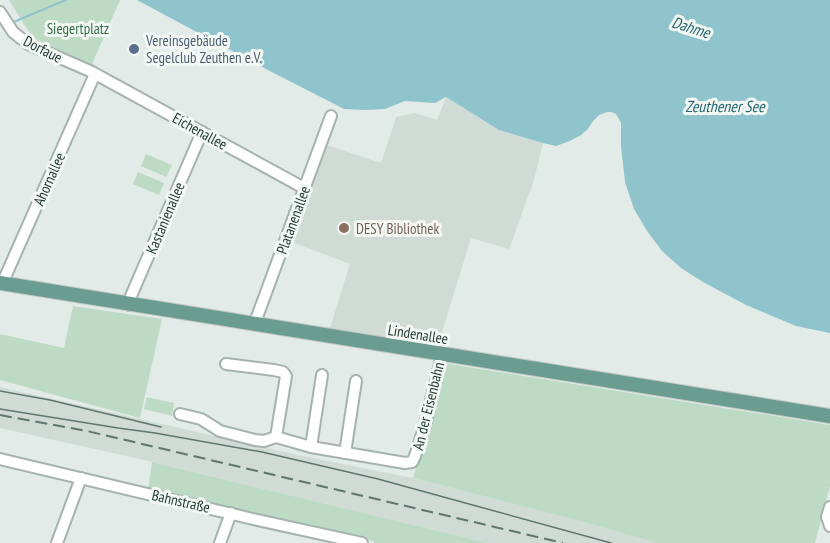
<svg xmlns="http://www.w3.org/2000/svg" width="830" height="543" viewBox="0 0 830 543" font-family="'PT Sans Narrow',sans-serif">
  <rect width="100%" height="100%" fill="#e2ebe7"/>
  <g fill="#d1dbd6">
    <path d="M446,97l53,33 44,13 -10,40 -24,66 -38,-11 -33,107 -108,-17 20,-64 -58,-22 35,-97 54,18 15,-46 19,-4 22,7z"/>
    <path d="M0,387l298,68 115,23 163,42 81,23h-169l-352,-85 -136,-30z"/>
  </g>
  <g fill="#bddbc4">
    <path d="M9,0h111l-28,64 -14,-5 -42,-20 -9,-10z"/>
    <path d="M146,154l26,11 -6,12 -25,-11z"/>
    <path d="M138,172l26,11 -5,12 -26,-11z"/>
    <path d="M73,306l89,13 -22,99 -140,-38v-46l64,14z"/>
    <path d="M388,326l9,2 1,-1 42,13 -2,5 -50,-7 1,-4 -3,-1z"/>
    <path d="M443,363l387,62v61l-15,57h-158l-81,-23 -163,-42 18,-63z"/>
    <path d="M147,397l27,6 -2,13 -28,-7z"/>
    <path d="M152,462l336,81h-113l-2,-2 -225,-51z"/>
  </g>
  <path fill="#8fc4cc" d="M137,0h693v333l-34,-7 -50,-21 -43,-23 -22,-14 -19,-17 -15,-20 -13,-22 -9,-27 -4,-36v-23l-5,-9 -5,-2h-4l-8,3 -6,6 -5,8 -7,6 -11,6 -14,5 -13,-3 -44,-13 -53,-33 -11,6 -30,-2 -20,8 -20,1 -21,-1 -78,-40z"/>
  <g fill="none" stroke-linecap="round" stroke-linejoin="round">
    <path stroke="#8fc4cc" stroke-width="2" d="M11,23l55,-23"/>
    <g stroke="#a5b3ae" stroke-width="14">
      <g id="minor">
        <path d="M0,12l13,20 15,12 62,27 214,117"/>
        <path d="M2,284l93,-210"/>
        <path d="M129,305l2,-9 71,-164"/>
        <path d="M256,325l1,-8 74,-201"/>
        <path d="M226,364l48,6 9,2 3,4 -10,61"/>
        <path d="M180,414l21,5 19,12 35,9 9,1 12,-4 35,10 94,16 7,-1 3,-6 10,-31 15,-61 1,-10"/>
        <path d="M311,447l11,-72"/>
        <path d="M345,453l11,-72"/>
        <path d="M0,459l253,60 109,24"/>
        <path d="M830,507l-3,10 3,9"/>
        <path d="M57,543l24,-65"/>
        <path d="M220,543l11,-30"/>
      </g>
    </g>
    <g stroke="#c2c8c6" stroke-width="16">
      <path id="major" d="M0,283l830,133"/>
    </g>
    <use href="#minor" stroke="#fff" stroke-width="10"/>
    <use href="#major" stroke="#6a9d8f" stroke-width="14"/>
    <g stroke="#5e766f" stroke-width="1.5">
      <path d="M0,391l50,9 111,27"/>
      <path d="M0,409l118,19 37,5 107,19 116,27 233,64"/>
    </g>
    <path stroke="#5e766f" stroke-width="2" stroke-dasharray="12 6" stroke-linecap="butt" d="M0,415l87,16 476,112"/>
  </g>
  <circle fill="#5c6f8a" stroke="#f3f8f5" stroke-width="2" cx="134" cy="49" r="6"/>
  <circle fill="#8d6e63" stroke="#f3f8f5" stroke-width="2" cx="344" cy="228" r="6"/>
  <g text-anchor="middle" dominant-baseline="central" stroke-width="6" stroke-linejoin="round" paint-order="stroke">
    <g font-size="15" fill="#316e47" stroke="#f3f8f5">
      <text x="78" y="28">Siegertplatz</text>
    </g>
    <g font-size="15" fill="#4e5e75" stroke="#f3f8f5" text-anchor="start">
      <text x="146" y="40">Vereinsgebäude<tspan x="146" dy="17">Segelclub Zeuthen e.V.</tspan></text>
    </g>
    <g font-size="15" fill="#243b34" stroke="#f3f8f5">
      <text transform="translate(43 49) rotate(27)">Dorfaue</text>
      <text transform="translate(200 131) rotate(29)">Eichenallee</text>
      <text transform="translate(49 179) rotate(-66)">Ahornallee</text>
      <text transform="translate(165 218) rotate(-67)">Kastanienallee</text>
      <text transform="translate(293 220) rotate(-70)">Platanenallee</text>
      <text transform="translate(418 334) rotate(9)">Lindenallee</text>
      <text transform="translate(428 406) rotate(-76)">An der Eisenbahn</text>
      <text transform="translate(181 501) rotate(13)">Bahnstraße</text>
    </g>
    <g font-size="15" fill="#785e54" stroke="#f3f8f5" text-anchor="start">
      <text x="356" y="228">DESY Bibliothek</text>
    </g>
    <g font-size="16" font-style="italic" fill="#226772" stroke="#f3f8f5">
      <text transform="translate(691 27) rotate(17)">Dahme</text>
      <text x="725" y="106">Zeuthener See</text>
    </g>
  </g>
</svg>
